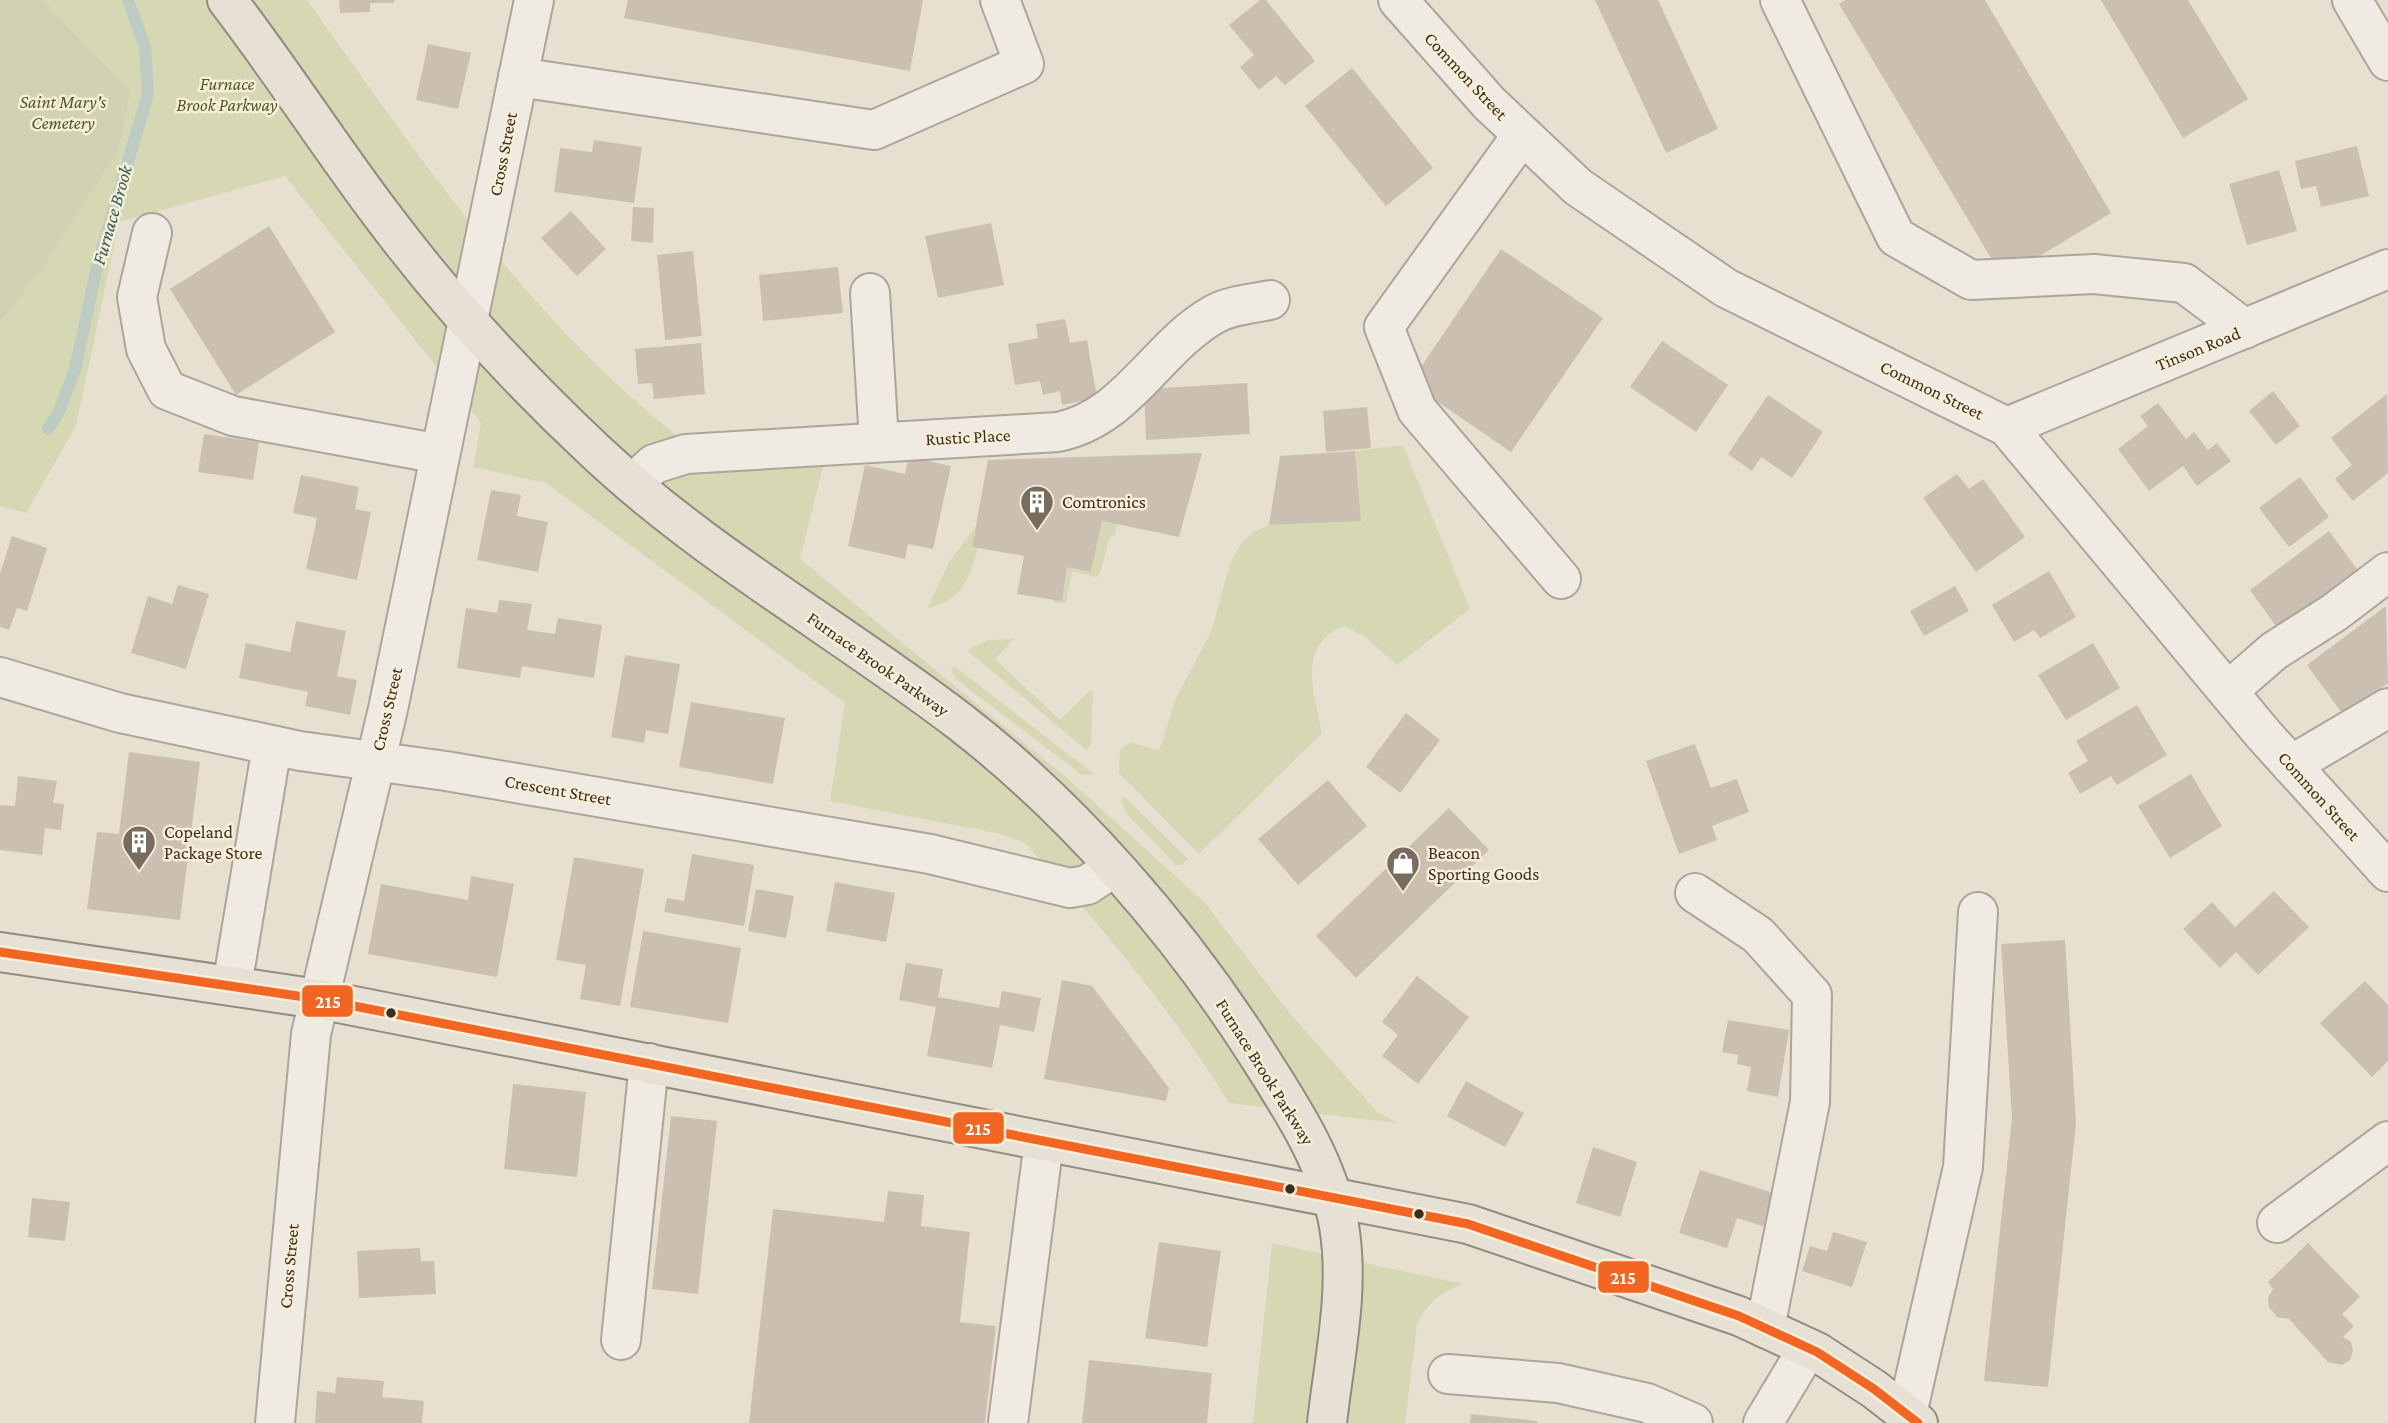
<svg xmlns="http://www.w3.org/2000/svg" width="2388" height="1423" viewBox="0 0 2388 1423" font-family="'Crimson Pro',serif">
  <rect width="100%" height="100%" fill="#e7e0d1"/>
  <g fill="#d6d7b3">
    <path d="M43,0h264c122,171 242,350 418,471l98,-5 -23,93 266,218 139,126 83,108 89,101 20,11 -168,-20c-58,-94 -129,-179 -204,-260l-24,-9 -171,-33 15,-98 -299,-220 -73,-16 8,-44 -196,-247 -166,46 -43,204 -50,87 -26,-7v-183l39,-50 79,-121 13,-60z"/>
    <path d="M1403,445l67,164 -73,56 -33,-29 -20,-10c-48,19 -30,67 -22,107l-123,121 -80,-81 1,-24 10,-7 29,9 17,-53 35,-66 19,-68 10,-19 12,-12 17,-8 92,-4 -6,-70z"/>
    <path d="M1102,521l15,3 -3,12h-4l-10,37 -3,4 -25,-5 -6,31h-12l-2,-4 10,1 5,-33 24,5z"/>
    <path d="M975,527l-3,20 6,1c-11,35 -13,49 -51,61l22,-47z"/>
    <path d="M1014,639l-19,20 65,61 29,-29h4l-2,52 -4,8 -120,-101 21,-10z"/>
    <path d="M954,666l140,108 -12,1 -125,-95 -6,-9z"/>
    <path d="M1124,796l64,63 -6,6h-6l-50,-52 -5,-12z"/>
    <path d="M1272,1243l191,41c-22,8 -36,19 -46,41l-12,98h-152z"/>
  </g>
  <path fill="#d1d1b3" d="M0,0h43l88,92 -13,60 -79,121 -39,50z"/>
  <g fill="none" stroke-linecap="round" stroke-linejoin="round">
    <path stroke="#bcccc2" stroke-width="12" d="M48,429l11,-17 16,-43 22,-102 51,-173 -3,-47 -17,-47"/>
  </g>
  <g fill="#cbbfb2">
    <path d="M339,0h55v3h-24v9l-30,1z"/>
    <path d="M628,0h295l-13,71 -286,-53z"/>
    <path d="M1260,0h6l49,61 -30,24 -9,-9 -17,14 -19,-23 14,-12 -25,-30z"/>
    <path d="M1595,0h63l60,129 -52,24z"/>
    <path d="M1845,0h140l126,213 -108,65 -164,-274z"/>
    <path d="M2101,0h87l60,99 -65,39z"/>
    <path d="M428,44l43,9 -13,56 -42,-9z"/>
    <path d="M1352,68l81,100 -47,38 -81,-100z"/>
    <path d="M594,140l48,7 -8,56 -80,-11 6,-44 32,4z"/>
    <path d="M2357,146l12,50 -48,11 -5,-21 -15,3 -6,-28z"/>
    <path d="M2279,170l18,61 -50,14 -18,-61z"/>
    <path d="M633,207l21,1 -1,35 -22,-2z"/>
    <path d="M571,211l35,38 -29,27 -36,-38z"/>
    <path d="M991,223l13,62 -66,13 -13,-62z"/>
    <path d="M269,226l66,106 -99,63 -66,-106z"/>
    <path d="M1501,249l102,69 -92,134 -101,-69z"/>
    <path d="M693,251l9,85 -37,4 -8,-85z"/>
    <path d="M838,267l5,46 -80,8 -4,-46z"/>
    <path d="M1065,319l5,24 17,-3 10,58 -35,7 -2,-14 -17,4 -3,-14 -25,4 -7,-41 30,-6 -2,-14z"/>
    <path d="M1662,341l66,44 -32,47 -66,-45z"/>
    <path d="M701,343l4,51 -51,5 -2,-16 -14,1 -3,-35z"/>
    <path d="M1247,383l3,51 -104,6 -2,-51z"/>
    <path d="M2273,391l27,35 -24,19 -27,-34z"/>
    <path d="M2387,394l1,79 -35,28 -18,-22 17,-14 -21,-27z"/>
    <path d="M1768,395l55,37 -31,46 -31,-21 -9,14 -24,-17z"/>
    <path d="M2158,403l28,36 8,-7 14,18 9,-7 14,18 -34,25 -14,-20 -34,25 -31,-42 30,-23 -8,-10z"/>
    <path d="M1367,407l4,41 -45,4 -3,-41z"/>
    <path d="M204,434l55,8 -6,38 -55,-8z"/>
    <path d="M1355,451l6,70 -92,4 11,-69z"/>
    <path d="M1202,453l-23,84 -77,-16 -11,51 -24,-5 -5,34 -45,-7 7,-38 -52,-9 16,-87z"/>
    <path d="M909,457l42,9 -18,83 -25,-5 -3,15 -57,-13 17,-81 40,9z"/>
    <path d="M1957,474l12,15 14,-10 42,58 -49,35 -53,-74z"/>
    <path d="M301,475l58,12 -4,22 16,3 -14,68 -51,-11 11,-51 -24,-5z"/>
    <path d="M2300,477l29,40 -40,30 -30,-39z"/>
    <path d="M491,490l30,5 -4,21 31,6 -10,50 -61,-12z"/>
    <path d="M2329,531l34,46 -80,59 -33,-46z"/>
    <path d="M12,536l35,12 -20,63 -10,-3 -8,22 -9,-3v-53z"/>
    <path d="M2049,571l27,46 -36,21 -6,-8 -20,12 -22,-37z"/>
    <path d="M178,585l31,9 -23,75 -55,-16 17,-57 24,8z"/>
    <path d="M1955,586l14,25 -45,25 -14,-25z"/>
    <path d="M499,600l33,4 -5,26 28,4 3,-16 44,7 -8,53 -72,-12 -2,12 -63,-10 9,-60 31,5z"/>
    <path d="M2386,606l2,77 -44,33 -37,-51z"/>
    <path d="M296,621l50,10 -9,45 20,4 -7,35 -45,-9 3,-14 -69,-14 7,-35 44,9z"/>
    <path d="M2093,643l27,45 -54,32 -28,-45z"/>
    <path d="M625,655l55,9 -12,70 -22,-4 -2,13 -33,-6z"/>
    <path d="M691,702l94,16 -12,66 -94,-17z"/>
    <path d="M2137,705l30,50 -50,30 -6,-9 -31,18 -12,-21 20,-12 -12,-20z"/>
    <path d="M1406,713l34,27 -40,53 -34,-26z"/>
    <path d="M1695,744l16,44 26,-9 12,33 -37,14 5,14 -38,14 -33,-93z"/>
    <path d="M129,752l71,10 -20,158 -93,-11 10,-77 22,2z"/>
    <path d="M2191,774l31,52 -52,32 -32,-52z"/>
    <path d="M18,776l39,5 -4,22 11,1 -3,26 -16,-2 -3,27 -42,-5v-45l15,1z"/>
    <path d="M1328,780l39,46 -69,59 -40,-46z"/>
    <path d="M1449,808l40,42 -133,128 -40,-42z"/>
    <path d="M692,854l62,11 -10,61 -80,-14 3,-14 17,3z"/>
    <path d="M574,857l70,12 -24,137 -40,-7 6,-34 -30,-5z"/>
    <path d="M471,876l43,8 -17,93 -129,-23 13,-70 87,16z"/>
    <path d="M835,882l60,11 -9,49 -60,-11z"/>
    <path d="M756,889l38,7 -8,42 -38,-7z"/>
    <path d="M2274,891l35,36 -51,48 -22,-23 -16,16 -37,-39 29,-27 23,25z"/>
    <path d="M643,931l98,17 -13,75 -98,-16z"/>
    <path d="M2065,940l11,183 -28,264 -64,-6 28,-263 -11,-174z"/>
    <path d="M906,963l37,6 -5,28 61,11 3,-17 39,7 -7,34 -34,-7 -8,43 -65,-12 9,-49 -37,-7z"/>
    <path d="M1417,976l52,41 -51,67 -36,-28 16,-21 -16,-13z"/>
    <path d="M1062,980l30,6 77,102 -3,13 -122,-22z"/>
    <path d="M2365,981l23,24v56l-16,16 -52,-54z"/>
    <path d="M1728,1020l61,10 -11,67 -31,-6 4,-24 -14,-3 1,-9 -16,-3z"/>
    <path d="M1466,1081l58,32 -19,34 -58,-31z"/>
    <path d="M513,1084l73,8 -9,85 -73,-8z"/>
    <path d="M671,1116l46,5 -19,173 -46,-5z"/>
    <path d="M1593,1147l44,15 -17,55 -44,-14z"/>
    <path d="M1700,1170l80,25 -11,33 -32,-10 -10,30 -48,-15z"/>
    <path d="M888,1191l36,4 -3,31 49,6 -10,90 36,4 -11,97h-236l24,-214 111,13z"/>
    <path d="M32,1198l38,4 -5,39 -37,-4z"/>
    <path d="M1833,1232l34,10 -15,45 -50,-16 8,-25 17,5z"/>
    <path d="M1159,1242l62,9 -14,96 -62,-9z"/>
    <path d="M2308,1243l52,54 -18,17 12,12 -11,11 8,5 2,9 -3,9 -8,5 -14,-3 -39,-43 -12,-2 -8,-10 -1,-9 5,-9 -5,-7z"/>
    <path d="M420,1248l1,13h13l2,33 -77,4 -2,-47z"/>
    <path d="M1089,1360l123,13 -5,50h-125z"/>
    <path d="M337,1377l47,4 -2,16 42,4 -2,22h-107l2,-32 18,2z"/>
    <path d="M1471,1414l66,7v2h-67z"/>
  </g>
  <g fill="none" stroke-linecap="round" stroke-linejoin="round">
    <g stroke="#ada599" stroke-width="42">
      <g id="minor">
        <path d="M1398,0l91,103 89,84 148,101 281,139 257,308 124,137"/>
        <path d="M1780,0l116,237 75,43 123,-6 90,9 61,46"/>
        <path d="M2352,0l36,61"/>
        <path d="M518,77l356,53 150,-66 -24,-64"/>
        <path d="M1522,135l-138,192 33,83 144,169"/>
        <path d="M152,233l-15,64 9,52 21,41 66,26 207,38"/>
        <path d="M870,293l9,149"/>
        <path d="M2007,427l381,-158"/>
        <path d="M632,484l22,-20 32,-10 372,-22c69,-14 98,-84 155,-117 17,-10 38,-11 57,-15"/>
        <path d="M0,677l120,36 180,38 146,20 484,83 140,34 17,-3 26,-17"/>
        <path d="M2228,691l46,-40 61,-39 53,-40"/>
        <path d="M2291,765l97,-57"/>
        <path d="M1695,893l63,42 54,60 -2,107 -45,226"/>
        <path d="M232,986l40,-240"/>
        <path d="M2277,1223l111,-82"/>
        <path d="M621,1340l28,-277"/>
        <path d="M1448,1374l110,9 89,20 46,20"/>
        <path d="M1907,1414l56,-247 15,-255"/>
        <path d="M275,1423l36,-389 77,-325 146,-709"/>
        <path d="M1008,1423l36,-282"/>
        <path d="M1763,1423l45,-75"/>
      </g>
    </g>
    <g stroke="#928b80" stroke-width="42">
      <g id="major">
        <path d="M227,0c54,70 101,144 154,214 64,86 137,165 215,238 110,103 244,178 363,269 113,87 218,208 295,328 35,55 74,112 85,177 11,64 -5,133 -12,197"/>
        <path d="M0,952l318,47 1150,225 271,92 78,36 57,37 44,34"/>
      </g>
    </g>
    <use href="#minor" stroke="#efebe3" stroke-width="38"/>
    <use href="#major" stroke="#e6e1d4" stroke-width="38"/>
    <g stroke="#f7eed8" stroke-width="14">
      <path id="bus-1" d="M0,952l318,47 1150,225 271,92 78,36 57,37 44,34"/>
    </g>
    <use href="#bus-1" stroke="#f26522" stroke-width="9"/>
  </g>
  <defs>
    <g id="building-pin" transform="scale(1.75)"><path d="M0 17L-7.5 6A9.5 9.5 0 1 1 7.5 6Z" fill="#786c5e" stroke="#f7eed8"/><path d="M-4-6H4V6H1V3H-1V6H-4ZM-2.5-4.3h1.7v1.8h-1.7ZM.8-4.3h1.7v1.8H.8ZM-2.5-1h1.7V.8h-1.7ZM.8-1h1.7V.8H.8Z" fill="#fff"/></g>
    <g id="shop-pin" transform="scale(1.75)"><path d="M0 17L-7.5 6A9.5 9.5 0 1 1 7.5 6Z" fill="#786c5e" stroke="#f7eed8"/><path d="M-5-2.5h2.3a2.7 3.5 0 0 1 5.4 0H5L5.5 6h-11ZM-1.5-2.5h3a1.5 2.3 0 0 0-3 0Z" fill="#fff"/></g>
  </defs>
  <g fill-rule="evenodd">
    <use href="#building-pin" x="1037" y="502"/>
    <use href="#building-pin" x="139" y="842"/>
    <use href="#shop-pin" x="1403" y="863"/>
  </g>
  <g fill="#3d2e20" stroke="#f7eed8" stroke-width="2.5">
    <circle cx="391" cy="1013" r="6"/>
    <circle cx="1290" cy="1189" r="6"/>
    <circle cx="1419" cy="1214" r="6"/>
  </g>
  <g text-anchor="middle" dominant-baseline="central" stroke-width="5" stroke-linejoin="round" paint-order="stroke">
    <g font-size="18" fill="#3d2e20" stroke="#f7eed8">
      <text transform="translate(1466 76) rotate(47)">Common Street</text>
      <text transform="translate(503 154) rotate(-79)">Cross Street</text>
      <text transform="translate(2198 349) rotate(-22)">Tinson Road</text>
      <text transform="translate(1932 390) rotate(26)">Common Street</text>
      <text transform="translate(968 437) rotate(-3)">Rustic Place</text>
      <text transform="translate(878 664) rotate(35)">Furnace Brook Parkway</text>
      <text transform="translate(387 709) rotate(-77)">Cross Street</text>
      <text transform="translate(558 790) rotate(10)">Crescent Street</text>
      <text transform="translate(2319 796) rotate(48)">Common Street</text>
      <text transform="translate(1265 1072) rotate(58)">Furnace Brook Parkway</text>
      <text transform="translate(289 1266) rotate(-85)">Cross Street</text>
    </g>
    <g font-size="18" font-style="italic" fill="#4d5a26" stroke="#f7eed8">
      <text x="227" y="84">Furnace<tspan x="227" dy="21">Brook Parkway</tspan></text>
      <text x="63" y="102">Saint Mary's<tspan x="63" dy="21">Cemetery</tspan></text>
    </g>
    <g font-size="18" fill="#3d2e20" stroke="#f7eed8" text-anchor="start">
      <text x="1062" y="502">Comtronics</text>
      <text x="164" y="832">Copeland<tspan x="164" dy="21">Package Store</tspan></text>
      <text x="1428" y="853">Beacon<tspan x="1428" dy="21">Sporting Goods</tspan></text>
    </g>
    <g font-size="19" font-style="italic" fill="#2f5d5a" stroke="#f7eed8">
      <text transform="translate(112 215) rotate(-74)">Furnace Brook</text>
    </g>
  </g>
  <g stroke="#f7eed8" stroke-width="2.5">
    <rect x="301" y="984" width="53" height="34" rx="7" fill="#f26522"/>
    <rect x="952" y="1111" width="53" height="34" rx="7" fill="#f26522"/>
    <rect x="1597" y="1260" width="53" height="34" rx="7" fill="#f26522"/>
  </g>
  <g font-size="19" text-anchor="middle" font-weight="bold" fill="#fff">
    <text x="328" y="1008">215</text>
    <text x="978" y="1135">215</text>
    <text x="1623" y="1284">215</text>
  </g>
</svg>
